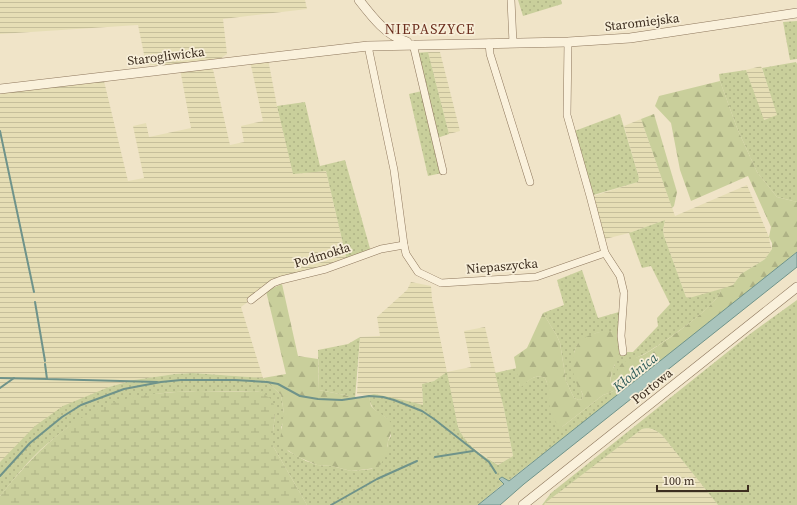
<svg xmlns="http://www.w3.org/2000/svg" width="797" height="505" viewBox="0 0 797 505" font-family="'Source Serif 4',serif">
  <defs>
    <pattern id="farmland-rules" width="6" height="5" patternUnits="userSpaceOnUse"><rect width="6" height="5" fill="#e6deb5"/><path d="M0 2.5h6" fill="none" stroke="#c6bf9b"/></pattern>
    <pattern id="grass-dots" width="8" height="8" patternUnits="userSpaceOnUse"><rect width="8" height="8" fill="#c9cf9b"/><path d="M2 2h.1M6 6h.1" fill="none" stroke="#aeb285" stroke-width="1.8" stroke-linecap="round"/></pattern>
    <pattern id="forest-firs" width="22" height="20" patternUnits="userSpaceOnUse"><rect width="22" height="20" fill="#c9cf9b"/><path d="M5 1l3.5 6h-7zM16 11l3.5 6h-7z" fill="#aeb285"/></pattern>
    <pattern id="wetland-marsh" width="20" height="14" patternUnits="userSpaceOnUse"><rect width="20" height="14" fill="#c9cf9b"/><path d="M1 5h8M5 5V1M11 12h8M15 12V8" fill="none" stroke="#aeb285"/></pattern>
  </defs>
  <rect width="100%" height="100%" fill="#f0e4c8"/>
  <g fill="url(#farmland-rules)">
    <path d="M0,0h305l2,9 -84,10 4,35 -15,11 18,80 14,-3 -3,-16 22,-5 -13,-60 18,-2 9,47 16,67 33,-2 21,90 -73,22 -33,24 22,71 -70,-5 -18,1 -41,6 -25,7 -109,75v-373l104,-8 24,100 16,-3 -11,-52 13,-3 3,14 42,-9 -11,-59 -34,-5 -8,-39 -138,9z"/>
    <path d="M428,52h12l20,79 -11,3z"/>
    <path d="M761,66l17,50 -15,4 -17,-50z"/>
    <path d="M641,119l34,97 72,-31 22,52 1,7 2,5 -7,10 -24,15 -8,11 -5,3 -39,10 -3,-1 -22,-61 -1,-6 2,-10 -36,13 -28,7 -11,-43 48,-15 1,-4 -15,-52z"/>
    <path d="M411,282l20,4 1,13 15,73 24,-5 -7,-36 21,-4 19,82 9,47 -15,9 -29,-20 -7,-10 -4,-8 -11,-54 -13,8 -12,3 1,22 -15,-5 -51,-7 3,-57 20,-1 -3,-19 30,-27z"/>
    <path d="M648,428l8,3 6,4 56,70h-174l-1,-1 99,-75z"/>
  </g>
  <g fill="url(#grass-dots)">
    <path d="M518,0h43l1,4 -39,12z"/>
    <path d="M797,21v38l-7,1 -7,-38z"/>
    <path d="M428,52l21,82 -12,4 -21,-85z"/>
    <path d="M796,62l1,2v138l-20,-5 -20,-25 -20,-44 -17,-47 -1,-7 27,-4 18,50 13,-5 -15,-47z"/>
    <path d="M422,91l20,82 -14,3 -19,-82z"/>
    <path d="M305,102l15,64 25,-6 26,92 -24,9 -21,-90 -33,3 -16,-68z"/>
    <path d="M620,114l19,64 -1,4 -48,14 -18,-64z"/>
    <path d="M665,220l-2,10 1,6 22,61 3,1 32,-9c0,15 -61,56 -75,64 -7,4 -15,7 -23,10l-13,23 2,-16 3,-5 -3,-34 -16,2 -15,8 -4,4 -3,7 6,35 3,9 -1,3 -3,1 -5,-2 -8,-17 -6,-38 -3,-7 -14,-23 21,-8 -7,-25 25,-10 16,48 28,-8 -2,26 1,16h8l25,-26 -1,-8 13,-14 -19,-38 -9,2 -13,-35z"/>
    <path d="M797,300v205h-79l-56,-70c-7,-5 -12,-8 -20,-6l-97,74 -1,2h-2l9,-12 29,-23 170,-136z"/>
    <path d="M360,337l-5,62 19,-5 34,7 15,4 -1,-21 12,-3 13,-9 11,55c9,20 23,27 40,38l15,-9 -9,-47 -9,-36 22,-5 3,19c8,-6 15,-14 25,-9l4,10v7l13,32 41,-32c14,-4 27,-14 41,-20l-136,106 -6,-4 -2,2 4,4 -26,22h-171l-34,-59v-14l2,-18 -14,-22c-83,-2 -147,-7 -214,52 -18,15 -32,34 -47,52v-34l35,-36 28,-20 46,-19 25,-7 41,-6 18,-1 70,5 18,17 3,18v8l-3,6 7,24 18,10 11,4 15,1 19,5 21,-2 16,-23v-5l3,-5 -4,-18c-10,-5 -17,-10 -18,-22l-14,3 -10,-4 -26,-5 -1,-40 30,-6z"/>
  </g>
  <g fill="url(#forest-firs)">
    <path d="M720,81l17,47 20,44 20,25 20,5v50l-153,123c-14,6 -27,16 -41,20l-41,32c-19,-10 -9,-33 -17,-49 -10,-5 -17,3 -25,10l-6,-31 13,-9 16,-35 14,23 3,7 6,38 8,17 5,2 3,-1 1,-3c-1,-6 -5,-9 -7,-14 -3,-7 -4,-17 -3,-24 1,-6 3,-13 7,-17 6,-6 34,-16 38,-5 8,21 -11,32 -7,49 3,-6 6,-16 11,-22 4,-3 17,-6 23,-9 14,-8 76,-50 76,-65l12,-4 8,-11 24,-15 7,-10v-6l-3,-6 2,-10 -23,-51 -57,25 -11,-31 -9,-47 -16,-17 4,-10z"/>
    <path d="M654,114l23,78 -3,14 -2,2 -31,-89z"/>
    <path d="M282,284l16,72 20,3 1,31 26,5 10,4 14,-3 2,10 4,4 12,8 5,6v6l-4,11 -1,11 -6,12 -5,4 -25,3 -19,-5 -15,-1 -21,-9 -14,-10 -2,-6 4,-27 -3,-18 -18,-17 23,-4 -20,-83z"/>
  </g>
  <path fill="url(#wetland-marsh)" d="M198,391l63,1 10,7 4,8v7l-2,18v14l34,59h-307v-9c34,-42 72,-83 125,-97 24,-6 48,-7 73,-8z"/>
  <path fill="#a9c4bc" stroke="#6f938a" d="M797,252v15l-273,217 -24,21h-22l26,-21 -5,-5 3,-2 7,4z"/>
  <g fill="none" stroke-linecap="round" stroke-linejoin="round">
    <g stroke="#6f938a" stroke-width="2">
      <path d="M0,131l34,161"/>
      <path d="M35,302l10,59"/>
      <path d="M45,364l2,15 110,3"/>
      <path d="M0,378l47,1"/>
      <path d="M0,388l14,-10"/>
      <path d="M435,457l38,-6"/>
      <path d="M0,476l30,-33 32,-26 19,-12 43,-16 37,-7 20,-2h54l32,2 11,2 22,12 18,3 24,1 27,-4 14,1 11,3 28,11 12,8 55,43 7,11"/>
      <path d="M331,505l46,-26 40,-18"/>
    </g>
    <g stroke="#8d765c" stroke-width="8">
      <g id="minor">
        <path d="M511,0l2,43"/>
        <path d="M568,42l-1,73 23,81 15,57 15,23 4,17 -3,43 2,16"/>
        <path d="M489,43l1,11 40,128"/>
        <path d="M413,44l30,127"/>
        <path d="M368,46l26,124 10,75 2,9 12,18 23,11 95,-6 69,-24"/>
        <path d="M251,300l22,-17 8,-3 45,-11 55,-20 23,-4"/>
      </g>
    </g>
    <g stroke="#8d765c" stroke-width="10">
      <g id="tertiary">
        <path d="M359,0c14,18 27,35 48,42"/>
        <path d="M0,89l368,-43 200,-4 62,-4 167,-25"/>
        <path d="M523,505l274,-218"/>
      </g>
    </g>
    <use href="#minor" stroke="#faf1dc" stroke-width="7"/>
    <use href="#tertiary" stroke="#faf1dc" stroke-width="9"/>
  </g>
  <g text-anchor="middle" dominant-baseline="central" stroke-width="3.5" stroke-linejoin="round" paint-order="stroke">
    <g font-size="13" fill="#3d2e20" stroke="#f7eed8">
      <text transform="translate(642 22) rotate(-7)">Staromiejska</text>
      <text transform="translate(166 56) rotate(-7)">Starogliwicka</text>
      <text transform="translate(322 255) rotate(-17)">Podmokła</text>
      <text transform="translate(502 266) rotate(-5)">Niepaszycka</text>
      <text transform="translate(652 386) rotate(-39)">Portowa</text>
    </g>
    <g font-size="14" letter-spacing="1" fill="#6b2e1e" stroke="#f7eed8">
      <text x="430" y="29">NIEPASZYCE</text>
    </g>
    <g font-size="14" font-style="italic" fill="#2f5d5a" stroke="#f7eed8">
      <text transform="translate(635 372) rotate(-39)">Kłodnica</text>
    </g>
  </g>
  <path d="M657 485v6h91v-6" fill="none" stroke="#3d2e20" stroke-width="2"/>
  <text x="663" y="485" font-size="12" fill="#3d2e20" stroke="#f7eed8" stroke-width="3" paint-order="stroke">100 m</text>
</svg>
